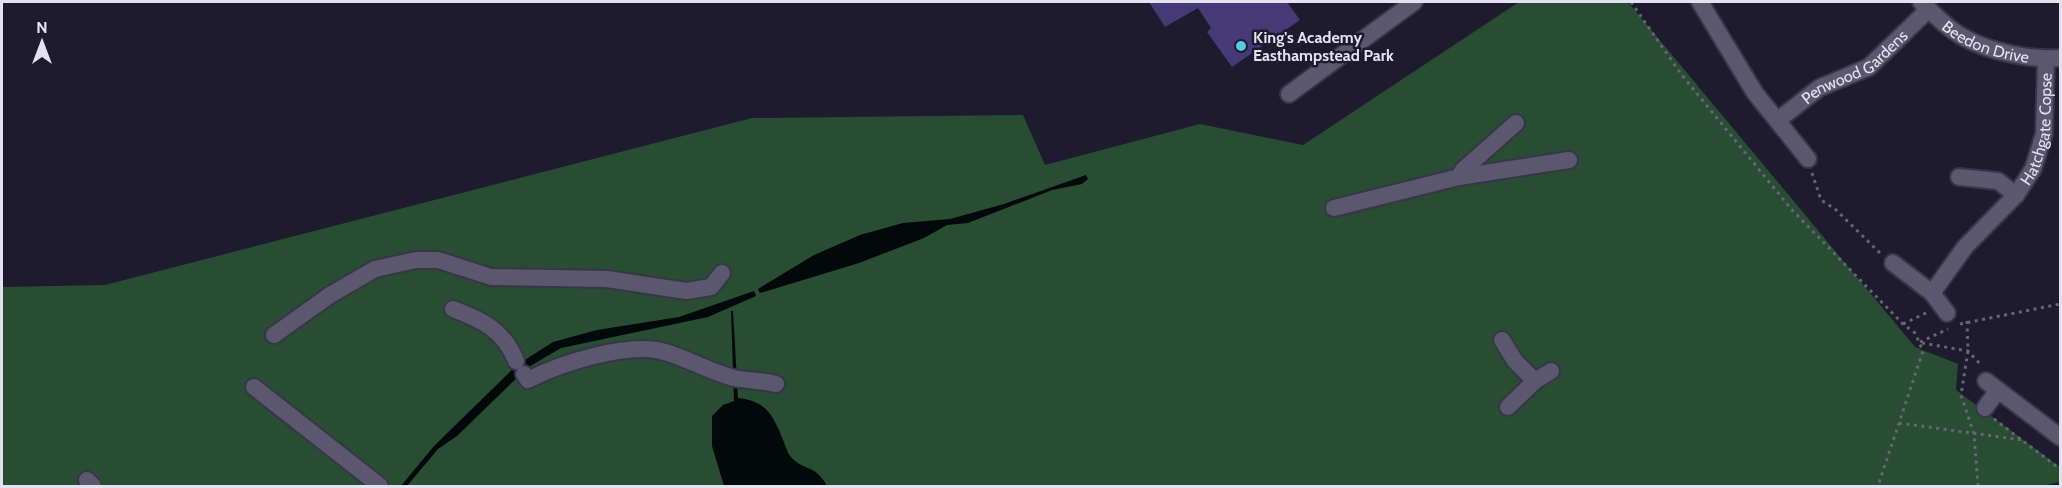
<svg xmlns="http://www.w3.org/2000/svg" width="2062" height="488" viewBox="0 0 2062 488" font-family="Cabin,sans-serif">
  <rect width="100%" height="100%" fill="#1e1b2f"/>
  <path fill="#284d33" d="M1519,2h109l287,345 43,17 -2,26 104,77v15l-19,4h-2039v-199l103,-2 647,-167 271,-3 22,50 155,-41 103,21z"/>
  <g fill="#01090a">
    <path d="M1086,175l2,4 -6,5 -30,6 -84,33 -21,2 -23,13 -65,25 -99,30 -2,-4 56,-34 46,-20 43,-12 47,-4 54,-15z"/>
    <path d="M754,291l2,5 -48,21 -147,31 -34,20 -70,68 -19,13 -31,37h-6l33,-40 83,-81 36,-23 44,-12 82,-13z"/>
    <path d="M731,311h2l5,87c28,3 35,17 45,42 3,6 4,13 8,17 12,14 24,7 36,29h-103l-12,-40v-30l11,-11 11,-4z"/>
  </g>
  <path fill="#453a75" d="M1149,2h138l13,18 -68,47 -25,-35 4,-4 -13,-20 -33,19z"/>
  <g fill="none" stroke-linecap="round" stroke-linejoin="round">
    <g stroke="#383646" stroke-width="20">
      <g id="minor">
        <path d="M1700,2l55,91 53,66"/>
        <path id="s1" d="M1921,2c13,12 28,28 44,36 25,14 67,22 95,20"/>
        <path d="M1289,94l125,-92"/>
        <path id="s2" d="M1778,120l41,-32 50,-21 60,-58"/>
        <path d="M1459,177l4,-7 53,-47"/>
        <path d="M1959,177l39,4 18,14"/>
        <path d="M1334,208l125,-31 110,-17"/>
        <path d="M1893,263l39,30 15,20"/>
        <path id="s3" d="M1932,293l33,-46 51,-52 17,-26 11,-35 2,-75"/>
        <path d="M453,309c29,11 51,21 63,52"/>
        <path d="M274,335l56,-40 45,-26 41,-9h22l53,17 116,2 79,12 25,-4 11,-14"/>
        <path d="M1502,340l13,21 20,20 -27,26"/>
        <path d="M524,374l4,6c33,-17 102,-39 137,-28 24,7 45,20 69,26 14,3 28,2 42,6"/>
        <path d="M1535,381l16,-10"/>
        <path d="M1986,381l74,56"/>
        <path d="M254,387l126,99"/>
        <path d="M1985,408l13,-18"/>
        <path d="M87,480l6,6"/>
      </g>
    </g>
    <g stroke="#666475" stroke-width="3" stroke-dasharray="3 4.5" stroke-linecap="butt">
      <path d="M1631,2l50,72 111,136 111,114 12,9 8,18 -45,135"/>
      <path d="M1812,173l9,27 14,9 47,46"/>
      <path d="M1967,321l1,30 -7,44 13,39 4,52"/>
      <path d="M1903,324l25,-12"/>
      <path d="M1960,324l100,-20"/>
      <path d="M1920,342l28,-13"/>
      <path d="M1922,343l46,8 14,15"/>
      <path d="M1994,419l66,50"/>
      <path d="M1899,423l123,17"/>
    </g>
    <use href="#minor" stroke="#5a576f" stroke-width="16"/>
  </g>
  <circle fill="#57c9e2" stroke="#1e1b2f" stroke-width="2" cx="1241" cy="46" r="6"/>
  <g text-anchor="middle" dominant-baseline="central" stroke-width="5" stroke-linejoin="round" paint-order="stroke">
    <g font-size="16" font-weight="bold" fill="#e3e2f0" stroke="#1e1b2f" text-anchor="start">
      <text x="1253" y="37">King's Academy<tspan x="1253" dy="18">Easthampstead Park</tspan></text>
    </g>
    <g font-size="16" fill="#e3e2f0" stroke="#1e1b2f">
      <text stroke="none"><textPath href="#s1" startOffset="78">Beedon Drive</textPath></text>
      <text stroke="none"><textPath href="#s2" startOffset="94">Penwood Gardens</textPath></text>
      <text stroke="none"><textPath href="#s3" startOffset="201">Hatchgate Copse</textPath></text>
    </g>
  </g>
  <rect width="2062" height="488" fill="none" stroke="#e3e2f0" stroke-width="6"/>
  <g transform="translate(42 42)" stroke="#1e1b2f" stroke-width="4.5" paint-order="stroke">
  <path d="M0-4.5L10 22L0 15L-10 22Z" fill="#e3e2f0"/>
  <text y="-9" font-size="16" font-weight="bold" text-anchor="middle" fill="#e3e2f0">N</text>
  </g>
</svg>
